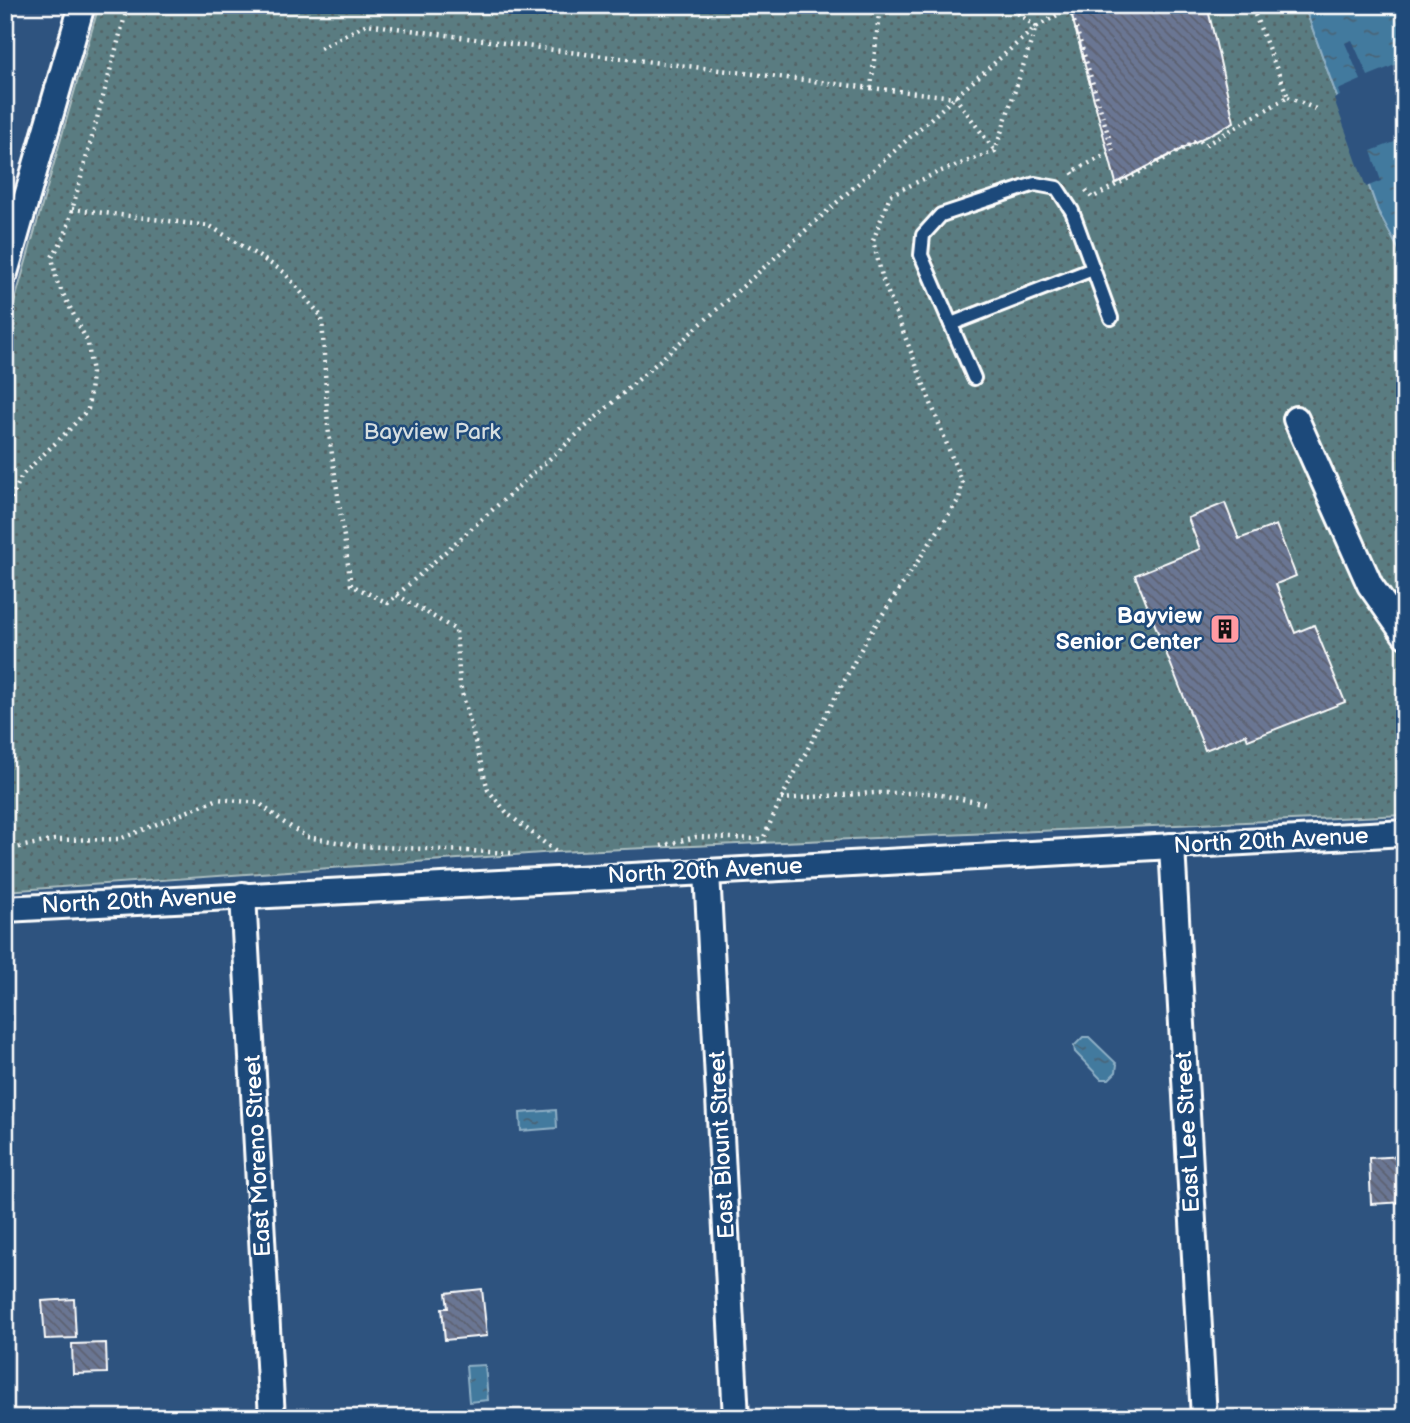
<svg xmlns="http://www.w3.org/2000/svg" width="1410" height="1423" viewBox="0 0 1410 1423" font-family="'Balsamiq Sans',sans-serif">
  <defs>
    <pattern id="park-dots" width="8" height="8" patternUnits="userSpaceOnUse" patternTransform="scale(1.75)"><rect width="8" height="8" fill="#5a7c81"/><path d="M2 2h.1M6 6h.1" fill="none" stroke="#536466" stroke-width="1.8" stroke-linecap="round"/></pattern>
    <pattern id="water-ripples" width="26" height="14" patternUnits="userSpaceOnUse" patternTransform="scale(1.75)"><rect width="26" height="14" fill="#437a9e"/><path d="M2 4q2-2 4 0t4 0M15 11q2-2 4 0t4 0" fill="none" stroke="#486375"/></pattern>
    <pattern id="building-back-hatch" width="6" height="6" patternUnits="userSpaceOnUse" patternTransform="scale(1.75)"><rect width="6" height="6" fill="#6b7693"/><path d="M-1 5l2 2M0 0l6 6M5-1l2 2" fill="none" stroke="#5c6170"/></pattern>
  </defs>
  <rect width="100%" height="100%" fill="#2e537f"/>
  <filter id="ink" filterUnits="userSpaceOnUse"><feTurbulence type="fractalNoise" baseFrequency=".0143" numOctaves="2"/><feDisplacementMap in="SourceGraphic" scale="14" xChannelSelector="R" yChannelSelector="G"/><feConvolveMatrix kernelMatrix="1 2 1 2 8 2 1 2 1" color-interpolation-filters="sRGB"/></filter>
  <g filter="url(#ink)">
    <path fill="url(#park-dots)" stroke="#acbec0" stroke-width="2" d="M99,5h1205l74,206 27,50v554l-849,37 -551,39v-556z"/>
    <g fill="url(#water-ripples)" stroke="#8eafc5" stroke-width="2">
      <path d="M1304,5h101v256l-27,-50z"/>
      <path d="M1083,1037h6l28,27 -1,8 -7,7h-8l-26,-27 -1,-6z"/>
      <path d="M556,1110l1,18 -36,3 -1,-18z"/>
      <path d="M485,1365l3,35 -19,2 -3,-36z"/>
    </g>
    <path fill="#2e537f" d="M1352,40l16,36 37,-15v77l-34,13 10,30 -15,6 -32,-88 6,-3 -2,-6 23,-10 -16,-37z"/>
    <g fill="url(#building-back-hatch)" stroke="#fff" stroke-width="2">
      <path d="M1069,5h138l27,117 -118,61z"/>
      <path d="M1225,503l14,36 37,-14 20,51 -20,8 19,49 19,-8 31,77 -97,38 -2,-6 -41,16 -70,-175 65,-26 -12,-31z"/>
      <path d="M1405,1156v46l-34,2 -2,-46z"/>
      <path d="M482,1289l5,47 -42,4 -3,-32h6l-2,-15z"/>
      <path d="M74,1299l2,39 -31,1 -3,-38z"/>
      <path d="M106,1343l1,30 -34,1 -1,-30z"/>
    </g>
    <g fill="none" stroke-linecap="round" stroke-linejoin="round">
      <g stroke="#fff" stroke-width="18">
        <g id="lane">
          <path d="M951,324l142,-55"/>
          <path d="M974,378l-53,-123 2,-20 18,-20 94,-31 22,4 15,23 39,107"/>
        </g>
      </g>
      <g stroke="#fff" stroke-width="30">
        <g id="street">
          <path d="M5,273l77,-268"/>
          <path d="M1296,419l74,166 35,50"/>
          <path d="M1172,846l32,572"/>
          <path d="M707,872l29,546"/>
          <path d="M243,895l29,523"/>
          <path d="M5,909l702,-37 698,-39"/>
        </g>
      </g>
      <g stroke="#fff" stroke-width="4.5" stroke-dasharray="2 5" stroke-linecap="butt">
        <path d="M1070,8l43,143 -41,21 2,3"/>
        <path d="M320,48l47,-24 202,28 302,36 9,-83"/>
        <path d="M871,88l84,9 40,54"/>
        <path d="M1288,97l30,13"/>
        <path d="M1086,190l6,8 107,-58 6,5 83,-48 -37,-92"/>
        <path d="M72,209l138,17 74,46 38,45 6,110 23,158 37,18 567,-506 81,-70 -29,-22"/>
        <path d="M5,561l4,-57 13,-29 46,-44 20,-22 4,-35 -4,-31 -31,-61 -5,-25 13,-21 63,-231"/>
        <path d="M397,595l59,35 4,55 28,105 20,24 48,38"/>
        <path d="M781,799l93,-6h57l56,11"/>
        <path d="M764,843l-1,-4 18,-40 86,-161 92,-139 3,-16 -79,-203 -10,-39 17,-46 46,-22 59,-22 41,-124 34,-19 -1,-3"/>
        <path d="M661,846l35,-9 67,2"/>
        <path d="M5,850l49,-10 66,-1 98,-40 41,4 24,19 24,15 53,9 152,7"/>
      </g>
      <use href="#lane" stroke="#1f4a7a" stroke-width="12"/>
      <use href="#street" stroke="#1f4a7a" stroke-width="24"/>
    </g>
  </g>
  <defs>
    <g id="building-square" transform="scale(1.575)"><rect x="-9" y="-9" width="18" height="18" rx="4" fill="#ff9aa2" stroke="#1f4a7a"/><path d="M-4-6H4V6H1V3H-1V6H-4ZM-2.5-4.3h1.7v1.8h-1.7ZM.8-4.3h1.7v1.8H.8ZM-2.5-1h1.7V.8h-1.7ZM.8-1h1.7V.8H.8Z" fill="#111"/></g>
  </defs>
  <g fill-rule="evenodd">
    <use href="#building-square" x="1225" y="629"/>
  </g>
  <g text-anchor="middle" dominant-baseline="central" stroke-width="5" stroke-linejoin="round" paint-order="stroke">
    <g font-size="23" fill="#d6dee0" stroke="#1f4a7a">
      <text x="432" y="432">Bayview Park</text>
    </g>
    <g font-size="23" font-weight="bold" fill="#fff" stroke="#1f4a7a" text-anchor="end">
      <text x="1202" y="616">Bayview<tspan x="1202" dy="26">Senior Center</tspan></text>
    </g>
    <g font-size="23" fill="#fff" stroke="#1f4a7a">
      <text transform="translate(1271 841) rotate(-3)">North 20th Avenue</text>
      <text transform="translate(705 871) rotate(-3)">North 20th Avenue</text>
      <text transform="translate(139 901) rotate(-3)">North 20th Avenue</text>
      <text transform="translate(1188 1132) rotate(-93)">East Lee Street</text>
      <text transform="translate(722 1145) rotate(-93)">East Blount Street</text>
      <text transform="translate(258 1156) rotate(-93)">East Moreno Street</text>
    </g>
  </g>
  <rect width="1410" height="1423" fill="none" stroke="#1f4a7a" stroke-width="28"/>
  <rect x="14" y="14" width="1382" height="1395" fill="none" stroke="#fff" stroke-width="2.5" filter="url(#ink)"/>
</svg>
